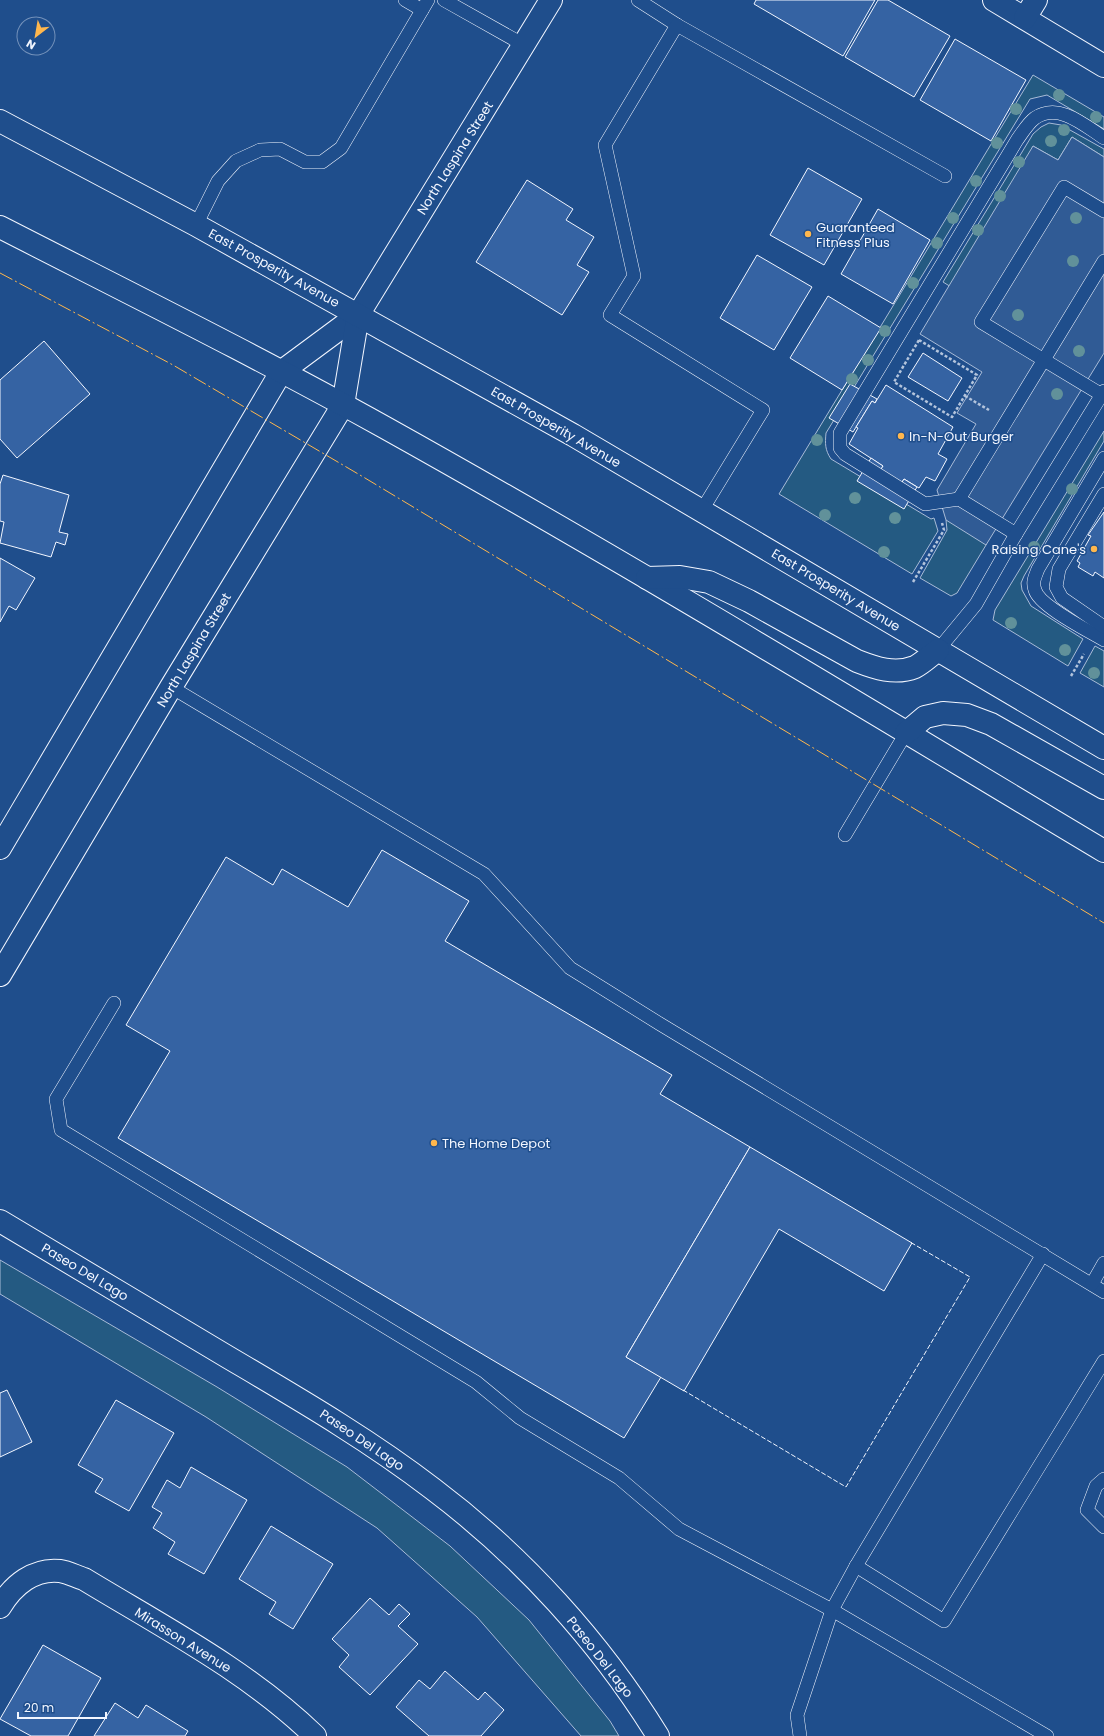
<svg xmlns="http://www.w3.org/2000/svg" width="1104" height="1736" viewBox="0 0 1104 1736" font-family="Poppins,sans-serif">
  <rect width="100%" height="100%" fill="#1f4e8c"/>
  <g fill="#245a82" stroke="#a8bbd7">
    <path d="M1033,75l71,42v12l-57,-34 -17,4 -204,334c-1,11 -1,17 5,26l100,60 3,-1 4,13 -26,43 -133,-80z"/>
    <path d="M1049,123l12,2 43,24v8l-32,-20 -14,23 -25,-14 -64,152 -26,-16 90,-148 8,-7z"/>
    <path d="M1104,431v10l-80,135 -3,7 1,7 9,16 52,33 -15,27 -75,-46 2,-10z"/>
    <path d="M958,518l29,21 -1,6 -29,48 -6,3 -31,-18 27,-48 -1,-10z"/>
    <path d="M1095,646l9,5v36l-24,-14z"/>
    <path d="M0,1260l217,127 130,80 103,79 79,74 81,101 9,15h-38l-104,-119 -100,-89 -171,-111 -206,-123z"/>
  </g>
  <path fill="#305b95" stroke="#a8bbd7" d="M1072,137l32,20v196l-118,192 -40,-25 -9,-30 39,-66 -19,-11 25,-41 -62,-38 113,-188 25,14z"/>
  <g fill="#3563a3" stroke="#f2f6ff">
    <path d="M756,0h119l-32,56 -89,-52z"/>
    <path d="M878,0h10l62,36 -36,61 -69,-40z"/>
    <path d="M955,39l71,41 -35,61 -71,-41z"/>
    <path d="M808,168l54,31 -38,66 -54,-30z"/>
    <path d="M527,180l46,29 -7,11 28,17 -17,28 12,7 -27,43 -86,-53z"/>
    <path d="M878,209l52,31 -37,64 -52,-30z"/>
    <path d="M757,255l55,32 -38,63 -54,-32z"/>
    <path d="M828,296l53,32 -39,62 -52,-32z"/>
    <path d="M44,341l46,53 -73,64 -17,-19v-59z"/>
    <path d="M923,353l39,25 -14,23 -40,-24z"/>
    <path d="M850,384l27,15 -2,4 -3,-2 -19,31 -24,-14z"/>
    <path d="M886,385l67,42 -15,27 9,5 -12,22 -9,-4 -7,11 -15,-9 -5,8 -22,-13 6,-8 -34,-22 9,-16 -2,-1 16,-26 3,2z"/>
    <path d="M871,458l12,8 -6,8 22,13 5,-8 13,8 -13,22 -47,-28z"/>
    <path d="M3,475l66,20 -10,37 9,2 -3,11 -9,-3 -5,15 -51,-14 4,-21 -4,-1v-37z"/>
    <path d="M1104,512v66l-9,-6 -2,4 -15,-9 2,-4 -3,-2 14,-25 -3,-1z"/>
    <path d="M0,558l35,20 -19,32 -7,-4 -9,16z"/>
    <path d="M382,850l87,51 -24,40 227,134 -12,19 90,53 -124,210 35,20 -37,61 -506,-300 52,-87 -44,-26 100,-168 47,28 9,-16 66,38z"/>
    <path d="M750,1147l162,96 -28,48 -105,-62 -95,162 -58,-34z"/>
    <path d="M7,1390l25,52 -32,15v-64z"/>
    <path d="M116,1400l58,33 -45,78 -34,-19 8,-13 -25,-14z"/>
    <path d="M191,1467l56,33 -43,74 -36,-20 7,-12 -22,-14 9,-15 -10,-6 15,-27 13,8z"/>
    <path d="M271,1526l62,38 -40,65 -24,-15 7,-12 -37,-23z"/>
    <path d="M370,1598l19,17 10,-11 11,10 -12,12 20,18 -48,51 -31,-28 10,-12 -17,-16z"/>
    <path d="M43,1645l58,33 -33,58h-37l-31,-17z"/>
    <path d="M445,1671l33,29 7,-8 19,18 -23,26h-52l-33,-29 23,-27 11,9z"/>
    <path d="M115,1703l23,15 8,-13 42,26 -3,5h-91z"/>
  </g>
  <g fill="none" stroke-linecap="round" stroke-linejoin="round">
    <g stroke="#f2f6ff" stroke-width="14">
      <g id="service">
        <path d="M405,0l17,10"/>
        <path d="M444,0l80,45"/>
        <path d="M638,0l39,25 268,151"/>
        <path d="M677,25l-72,120 29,131 -24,39 153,95 -61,100"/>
        <path d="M196,225l22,-44 18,-20 24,-11 20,-1 25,13h17l19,-14 87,-148"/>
        <path d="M1102,395l-121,-73 83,-135 40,24"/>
        <path d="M1104,458l-66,111c-3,8 -6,13 -3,21 4,16 54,41 69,50"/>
        <path d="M1104,494l-45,75 -3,18 6,11 42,29"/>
        <path d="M959,499l145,-238"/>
        <path d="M1016,534l-57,-35 -34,5 -80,-50 -5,-6v-15l177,-293c5,-7 11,-17 18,-22 24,-16 49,7 69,20"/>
        <path d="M938,650l38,-46 40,-70 88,-143"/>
        <path d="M171,687l313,187 86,94 90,56 444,268"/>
        <path d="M845,835l61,-102"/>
        <path d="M114,1003l-58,96 5,31 415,252 44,36 99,60 60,51 153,81 215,126"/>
        <path d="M1092,1284l12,-21"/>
        <path d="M1104,1479l-8,7 -9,24 17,17"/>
        <path d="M856,1566l88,55 160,-260"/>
        <path d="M800,1736l-3,-21 35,-105 24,-44 187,-312"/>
      </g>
    </g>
    <g stroke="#f2f6ff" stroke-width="24">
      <g id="minor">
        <path d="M994,0l110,66"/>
        <path d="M1025,18l11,-18"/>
        <path d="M0,1607c13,-22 34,-39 60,-36 8,1 17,6 24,8 79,48 164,92 231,157"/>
      </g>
    </g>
    <g stroke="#f2f6ff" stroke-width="24">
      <g id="tertiary">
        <path d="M0,848l281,-476 77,-57"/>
        <path d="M0,975l171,-288 172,-282 15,-90 193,-315"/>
        <path d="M0,1221c75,45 151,90 226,135 71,42 142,83 207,133 89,67 167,153 225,247"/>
      </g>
    </g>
    <g stroke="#f2f6ff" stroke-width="24">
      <g id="secondary">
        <path d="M0,121l196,104 377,210 531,313"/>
        <path d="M0,227c129,66 258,130 384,200 244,136 481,281 720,424"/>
        <path d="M647,578l33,-1 29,5 40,19 108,60c18,7 38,14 58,6 8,-4 16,-12 23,-17"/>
        <path d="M906,733l19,-16 18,-4 24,2 24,9 113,64"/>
      </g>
    </g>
    <g stroke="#b3c4dc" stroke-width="2.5" stroke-dasharray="3 2" stroke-linecap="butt">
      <path d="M919,340l58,35 -25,42 -58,-35z"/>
      <path d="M965,396l24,14"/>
      <path d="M913,582l31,-52 -2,-7"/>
      <path d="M1071,676l13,-22"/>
    </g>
    <use href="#service" stroke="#1f4e8c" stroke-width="13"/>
    <use href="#minor" stroke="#1f4e8c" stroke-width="22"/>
    <use href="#tertiary" stroke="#1f4e8c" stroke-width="22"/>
    <use href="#secondary" stroke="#1f4e8c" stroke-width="22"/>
    <path stroke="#f2f6ff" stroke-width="1" stroke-dasharray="5 2" stroke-linecap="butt" d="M683,1390l163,97 124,-210 -60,-35"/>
    <path stroke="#ffb74d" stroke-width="1" stroke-dasharray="14 3 2 3" stroke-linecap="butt" d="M0,273l173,92 192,113 739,445"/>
  </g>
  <g fill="#61919a">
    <circle cx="1059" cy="95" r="6"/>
    <circle cx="1016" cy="109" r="6"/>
    <circle cx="1096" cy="117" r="6"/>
    <circle cx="1064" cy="130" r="6"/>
    <circle cx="1051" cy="141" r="6"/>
    <circle cx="997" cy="143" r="6"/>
    <circle cx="1019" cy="162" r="6"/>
    <circle cx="976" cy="181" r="6"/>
    <circle cx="1000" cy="196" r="6"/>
    <circle cx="953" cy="218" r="6"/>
    <circle cx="1076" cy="218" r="6"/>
    <circle cx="978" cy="230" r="6"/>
    <circle cx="937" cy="243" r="6"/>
    <circle cx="1073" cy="261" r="6"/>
    <circle cx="913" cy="283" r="6"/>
    <circle cx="1018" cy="315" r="6"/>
    <circle cx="885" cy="331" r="6"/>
    <circle cx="1079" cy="351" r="6"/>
    <circle cx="868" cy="360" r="6"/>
    <circle cx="852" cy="379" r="6"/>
    <circle cx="1057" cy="394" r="6"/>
    <circle cx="817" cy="440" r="6"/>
    <circle cx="1072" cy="489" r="6"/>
    <circle cx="855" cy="498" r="6"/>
    <circle cx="825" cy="515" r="6"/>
    <circle cx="895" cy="518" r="6"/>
    <circle cx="1034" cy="547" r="6"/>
    <circle cx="884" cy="552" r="6"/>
    <circle cx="1011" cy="623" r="6"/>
    <circle cx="1065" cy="650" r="6"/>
    <circle cx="1094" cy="673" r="6"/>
  </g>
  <g fill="#ffb74d" stroke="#1f4e8c" stroke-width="1.5">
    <circle cx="808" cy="234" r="4"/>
    <circle cx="901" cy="436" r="4"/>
    <circle cx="1094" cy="549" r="4"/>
    <circle cx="434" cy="1143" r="4"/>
  </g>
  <g text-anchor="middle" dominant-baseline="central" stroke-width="3" stroke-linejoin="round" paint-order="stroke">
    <g font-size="13" fill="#f2f6ff" stroke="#1f4e8c">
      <text transform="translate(455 158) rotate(-58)">North Laspina Street</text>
      <text transform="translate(274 268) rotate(29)">East Prosperity Avenue</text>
      <text transform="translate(556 427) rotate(30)">East Prosperity Avenue</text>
      <text transform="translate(836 590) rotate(31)">East Prosperity Avenue</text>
      <text transform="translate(194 650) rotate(-59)">North Laspina Street</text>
      <text transform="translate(85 1272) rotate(31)">Paseo Del Lago</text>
      <text transform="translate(362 1440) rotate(34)">Paseo Del Lago</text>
      <text transform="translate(183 1640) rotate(32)">Mirasson Avenue</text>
      <text transform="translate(600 1657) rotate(52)">Paseo Del Lago</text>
    </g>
    <g font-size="13" fill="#f2f6ff" stroke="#1f4e8c" text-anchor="start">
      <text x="816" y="227">Guaranteed<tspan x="816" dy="15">Fitness Plus</tspan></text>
      <text x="909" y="436">In-N-Out Burger</text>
      <text x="1086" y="549" text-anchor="end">Raising Cane's</text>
      <text x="442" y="1143">The Home Depot</text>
    </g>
  </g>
  <g transform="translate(36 36) rotate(211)"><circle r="19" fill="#1f4e8c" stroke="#7391ba"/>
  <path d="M0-3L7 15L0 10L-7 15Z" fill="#ffb74d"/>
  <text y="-6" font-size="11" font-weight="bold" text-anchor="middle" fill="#f2f6ff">N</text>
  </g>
  <path d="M18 1712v6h88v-6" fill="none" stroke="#f2f6ff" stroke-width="2"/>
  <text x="24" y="1712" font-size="12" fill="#f2f6ff" stroke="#1f4e8c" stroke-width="3" paint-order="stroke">20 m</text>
</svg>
